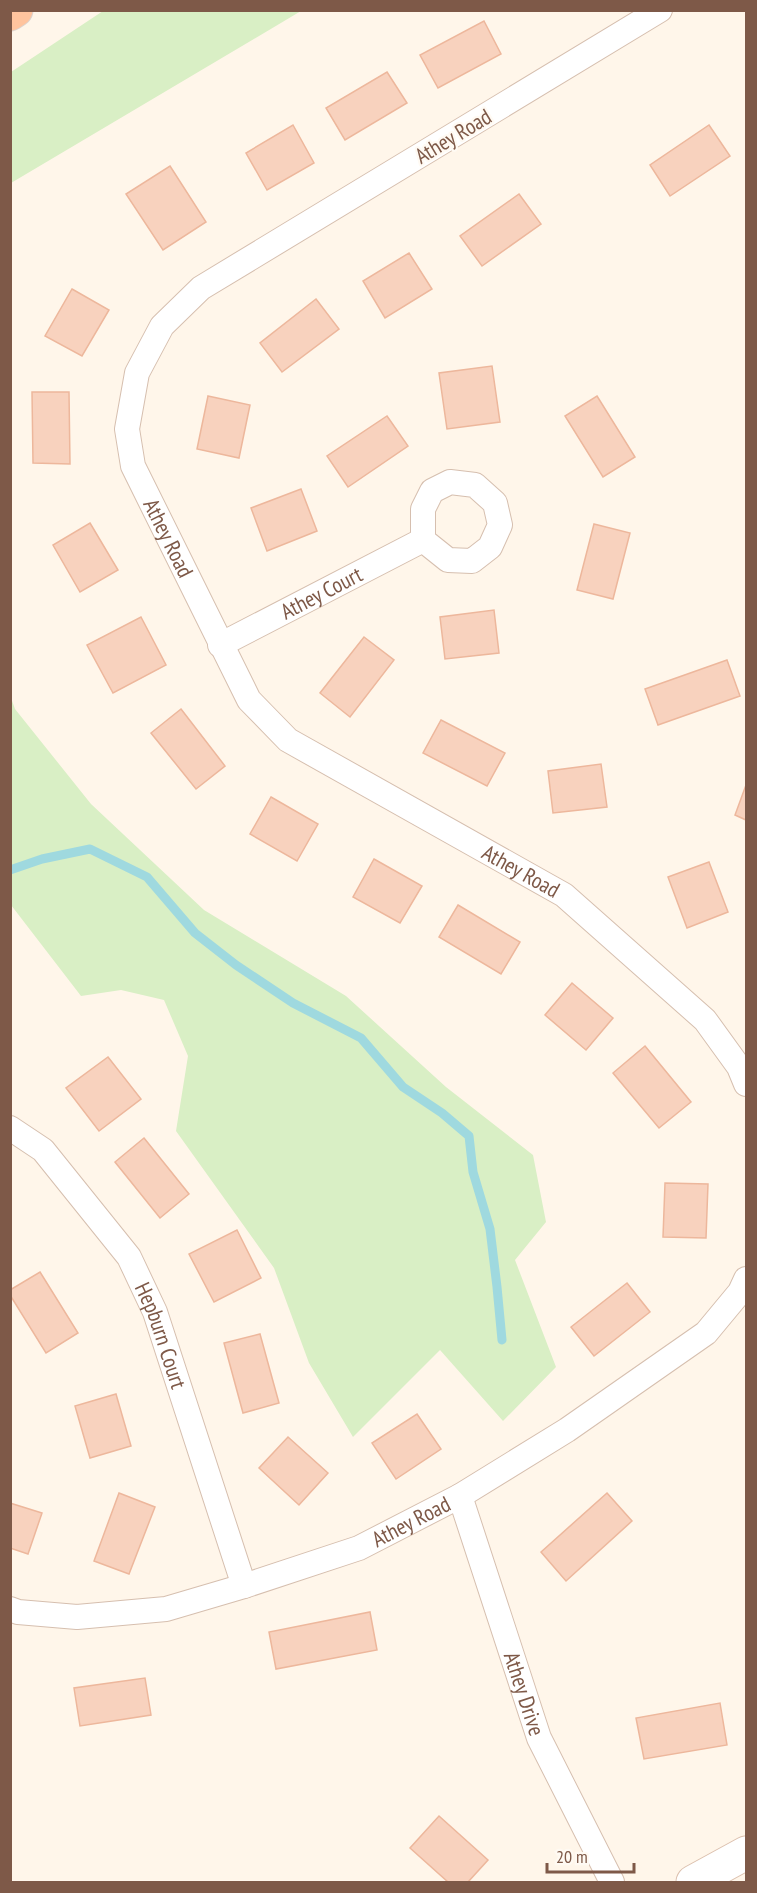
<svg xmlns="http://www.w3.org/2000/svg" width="757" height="1893" viewBox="0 0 757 1893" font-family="'PT Sans Narrow',sans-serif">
  <rect width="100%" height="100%" fill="#fff6ea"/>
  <g fill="#d9efc5">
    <path d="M103,11v-1l198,1 -290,172v-111z"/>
    <path d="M11,698l4,11 76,95 113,106 142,86 100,91 87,68 13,67 -31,38 41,107 -53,54 -63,-71 -87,87 -44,-74 -35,-95 -98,-137 12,-75 -24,-56 -43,-10 -40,6 -70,-91 1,-63 -2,-2z"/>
  </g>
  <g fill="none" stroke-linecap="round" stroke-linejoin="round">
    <path stroke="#9fd9df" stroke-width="9" d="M10,870l32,-11 48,-10 57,28 48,56 41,32 57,38 68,35 42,49 39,26 27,23 4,36 17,57 7,58 5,53"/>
  </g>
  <g fill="#f8d2be" stroke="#edb79c" stroke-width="1.5">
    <path d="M484,21l17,33 -63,34 -18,-33z"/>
    <path d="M387,72l20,31 -62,37 -19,-32z"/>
    <path d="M293,125l21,38 -47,27 -21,-37z"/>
    <path d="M709,125l21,31 -60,40 -20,-31z"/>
    <path d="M170,166l36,56 -43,28 -37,-56z"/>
    <path d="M519,194l22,30 -59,42 -22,-30z"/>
    <path d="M409,253l23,36 -47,29 -22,-37z"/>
    <path d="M72,289l37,21 -27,46 -37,-20z"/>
    <path d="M316,299l23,30 -57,43 -22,-29z"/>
    <path d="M492,366l8,56 -53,7 -8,-56z"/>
    <path d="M32,392h37l1,72 -37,-1z"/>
    <path d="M208,396l42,9 -11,53 -42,-9z"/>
    <path d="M597,396l38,61 -32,20 -38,-61z"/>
    <path d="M387,416l21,30 -60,41 -21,-31z"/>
    <path d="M301,489l16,42 -50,20 -16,-43z"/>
    <path d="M90,523l28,47 -38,22 -27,-47z"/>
    <path d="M594,524l36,9 -17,66 -36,-9z"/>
    <path d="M494,610l5,43 -54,6 -5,-42z"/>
    <path d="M141,617l25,48 -53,28 -26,-48z"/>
    <path d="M364,637l30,23 -44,57 -30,-24z"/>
    <path d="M727,660l13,36 -82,29 -13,-36z"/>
    <path d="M181,709l44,57 -29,23 -45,-56z"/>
    <path d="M441,720l64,33 -18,33 -64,-33z"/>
    <path d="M601,764l6,43 -54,6 -5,-42z"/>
    <path d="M746,785v35l-11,-5z"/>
    <path d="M271,797l47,27 -21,37 -47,-27z"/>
    <path d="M374,859l48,27 -22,37 -47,-26z"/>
    <path d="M709,862l19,50 -41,16 -19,-51z"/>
    <path d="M458,905l62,37 -19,32 -62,-37z"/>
    <path d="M572,983l41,35 -27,32 -41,-35z"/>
    <path d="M645,1046l46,56 -32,26 -46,-55z"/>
    <path d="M108,1057l33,42 -42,32 -33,-43z"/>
    <path d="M144,1138l45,56 -29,24 -45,-56z"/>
    <path d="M665,1183l43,1 -2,54 -43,-1z"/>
    <path d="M237,1230l24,48 -47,24 -25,-48z"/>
    <path d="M40,1272l38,61 -32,20 -36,-58v-5z"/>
    <path d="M627,1283l23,29 -56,44 -23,-29z"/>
    <path d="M260,1334l19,69 -36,10 -19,-70z"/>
    <path d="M116,1394l15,52 -41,12 -15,-52z"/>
    <path d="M417,1414l24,35 -45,30 -24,-36z"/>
    <path d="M288,1437l40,36 -29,32 -40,-37z"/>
    <path d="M119,1493l36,14 -26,67 -35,-13z"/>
    <path d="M607,1493l25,28 -66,60 -25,-29z"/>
    <path d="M10,1503l32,10 -14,41 -18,-6z"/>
    <path d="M370,1612l7,38 -101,19 -7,-37z"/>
    <path d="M145,1678l6,37 -71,11 -6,-38z"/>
    <path d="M720,1703l7,42 -83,14 -8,-41z"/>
    <path d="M439,1816l49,44 -20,22h-20l-38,-34z"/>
  </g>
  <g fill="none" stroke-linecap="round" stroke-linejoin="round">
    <g stroke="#d6bfaf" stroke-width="26">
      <g id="minor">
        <path id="s1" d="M660,10l-459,278 -39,38 -25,47 -10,56 6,37 116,234 39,40 276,155 141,125 34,47 7,17"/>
        <path id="s2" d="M220,645l203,-105 25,20 24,1 18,-14 10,-22 -5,-22 -20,-18 -25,-3 -18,9 -9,18v31"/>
        <path id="s3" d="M10,1128l33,22 86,107 26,55 89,274"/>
        <path id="s4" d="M460,1496l79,242 73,144"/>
        <path id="s5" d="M10,1609l8,3 59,5 89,-8 78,-23 115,-38 101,-52 107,-66 139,-97 34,-41 6,-13"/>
      </g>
    </g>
    <g stroke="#dcc0ae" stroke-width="35">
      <path id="secondary" d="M693,1882l53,-29"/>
    </g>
    <g stroke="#ddd4cf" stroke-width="35">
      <path id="trunk" d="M10,14l6,-4"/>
    </g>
    <use href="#minor" stroke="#fff" stroke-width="24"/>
    <use href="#secondary" stroke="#fff" stroke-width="33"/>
    <use href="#trunk" stroke="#ffc49e" stroke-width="33"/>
  </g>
  <g text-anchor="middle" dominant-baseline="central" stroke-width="4.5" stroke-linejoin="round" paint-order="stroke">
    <g font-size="22" fill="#7e5948" stroke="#fffaf3">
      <text transform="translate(453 136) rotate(-31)">Athey Road</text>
      <text stroke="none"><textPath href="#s1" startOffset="819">Athey Road</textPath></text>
      <text stroke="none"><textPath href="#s2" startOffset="114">Athey Court</textPath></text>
      <text stroke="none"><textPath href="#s1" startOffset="1323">Athey Road</textPath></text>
      <text stroke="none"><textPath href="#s3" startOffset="262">Hepburn Court</textPath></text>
      <text stroke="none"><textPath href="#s5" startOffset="418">Athey Road</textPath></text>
      <text stroke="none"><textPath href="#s4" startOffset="208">Athey Drive</textPath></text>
    </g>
  </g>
  <rect width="757" height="1893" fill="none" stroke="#7e5948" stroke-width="24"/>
  <path d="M547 1863v9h87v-9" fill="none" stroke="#7e5948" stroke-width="3"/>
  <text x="556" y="1863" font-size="18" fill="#7e5948" stroke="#fffaf3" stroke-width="4.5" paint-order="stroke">20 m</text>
</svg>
